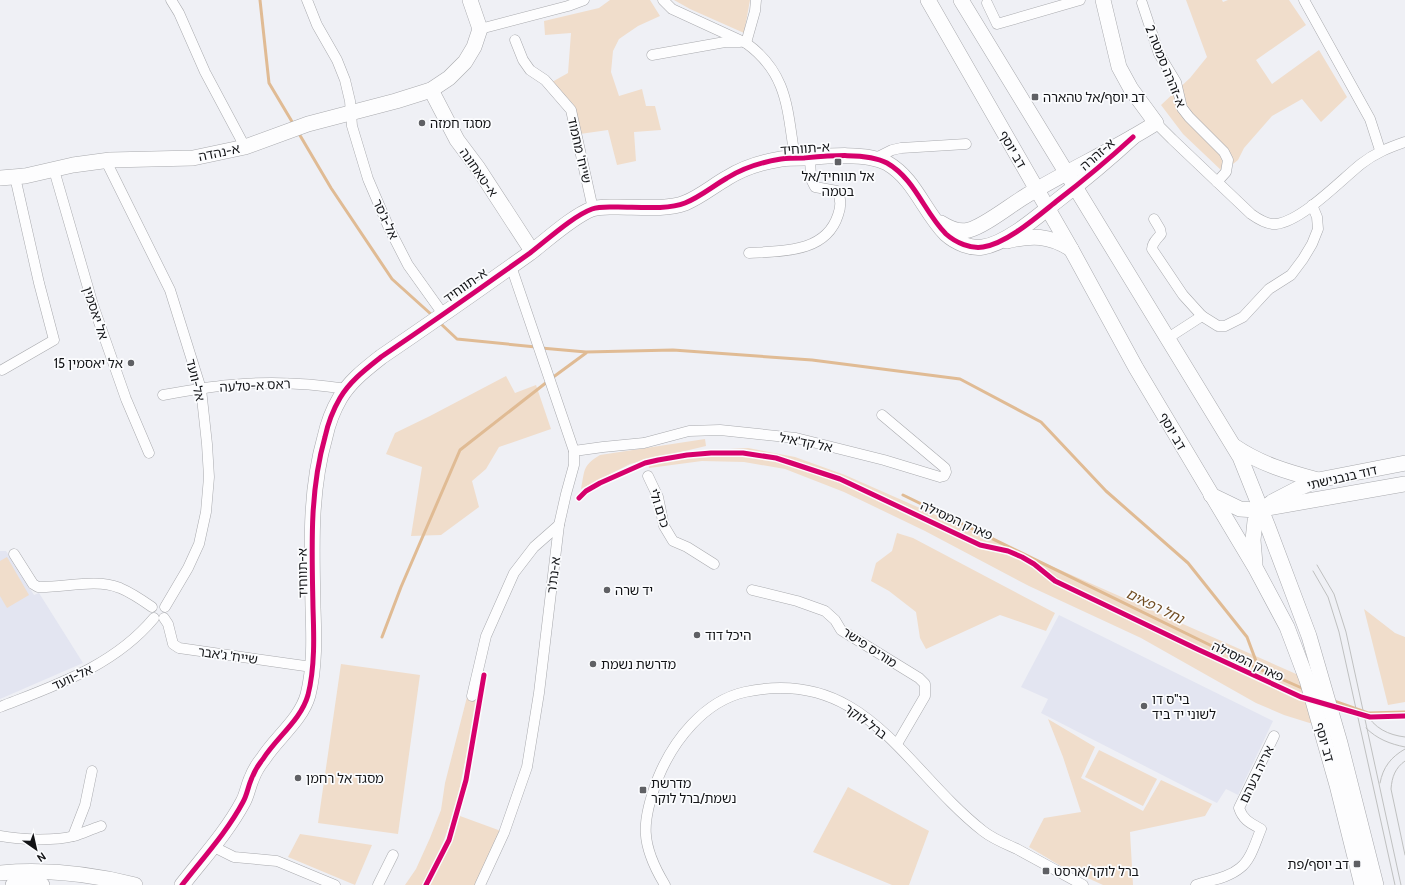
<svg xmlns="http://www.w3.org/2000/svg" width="1405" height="885" viewBox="0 0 1405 885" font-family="Cabin,'Noto Sans Hebrew',sans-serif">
  <rect width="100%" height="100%" fill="#eff0f5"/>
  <g fill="#e3e5f1">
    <path d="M0,551h6l28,44 5,-2 44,70 -83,36z"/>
    <path d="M1059,615l214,106 -35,74 -12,-6 -9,14 -176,-90 7,-14 -27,-12z"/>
  </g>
  <g fill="#f0ddcb">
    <path d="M610,0h40l10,16 -22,10 -19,13 -6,12 -2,21 8,24 23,-7 4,17h9l6,24 -27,2 2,29 -19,4 -9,-35 -28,4 -7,-30 -21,-22 16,-9 3,-40 -26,2 -1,-14 55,-13z"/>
    <path d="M674,0h76l-6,33 -54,-24z"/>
    <path d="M1186,0h36l1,2 5,-2h61l17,25 -50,35 16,24 47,-34 28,47 -26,25 -19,-23 -30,17 -28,32 -6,12 -15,12 -40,-38 -22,-29 29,-27 17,-21z"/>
    <path d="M506,376l9,17 21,-8 15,44 -52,18 -13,22 -14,12 7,26 -38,28 -30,1 11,-69 -36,-13 9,-21 35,-17z"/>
    <path d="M705,439l1,7 -76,18 -49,25c4,-19 1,-23 19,-34z"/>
    <path d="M748,448l47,9 50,18 458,202 13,48 -32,-10 -28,-12 -115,-65 -112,-52 -104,-55 -81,-39 -59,-23 -41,-7 -42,-1 -53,7 -1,-8 45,-9z"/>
    <path d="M897,533l16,5 142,75 -9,18 -46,-16 -74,34 -6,-11 -4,-26 -27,-21 -18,-10 5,-18 16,-12z"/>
    <path d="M7,557l22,38 -22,13 -7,-12v-35z"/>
    <path d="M1364,609l31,24 10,4v65l-17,3z"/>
    <path d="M341,664l79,11 -22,159 -80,-11z"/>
    <path d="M467,697l11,2 -22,107 -12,34 -12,28 -10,17h-17l11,-16 14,-31 11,-28 4,-27z"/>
    <path d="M1048,719l47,28 -14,31 62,33 18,-31 51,24 -7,12 -75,16 3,53h-30l-44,-20 -30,-18 15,-29 37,-6 -18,-55z"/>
    <path d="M1099,750l58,29 -14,27 -58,-29z"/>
    <path d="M848,787l81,44 -20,54h-17l-79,-33z"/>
    <path d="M460,816l41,15 -25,54h-49l15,-27z"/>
    <path d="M300,834l72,11 -17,40 -67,-28z"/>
  </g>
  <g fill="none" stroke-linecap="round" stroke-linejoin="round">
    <g stroke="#e0bb94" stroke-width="3">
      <path d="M260,0l9,83 25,42"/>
      <path d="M298,132l33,56 61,91 41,37"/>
      <path d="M440,323l17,16 79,8"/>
      <path d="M541,348l45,4 87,-2 139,10 148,19 81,43 65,69 82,72 59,74 12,32"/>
      <path d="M552,378l34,-25"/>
      <path d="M903,495l356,174 45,20"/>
      <path d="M382,637l19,-50 59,-137 87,-68"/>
      <path d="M1334,701l34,12 37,-1"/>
    </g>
    <g stroke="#a9aaae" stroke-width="11">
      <g id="street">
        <path d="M171,0l8,13 26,59 40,75"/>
        <path d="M307,0l10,25 20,35 8,20 5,21 2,25 16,53 21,49 19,37 35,49"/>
        <path d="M663,0l9,9 74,34c43,31 41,68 49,115"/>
        <path d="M1304,0l66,119 10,31"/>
        <path d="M987,3l10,21 83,-24"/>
        <path d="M1142,3l17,51 17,28 6,26 7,9 35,35 4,8 -2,12 -9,10"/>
        <path d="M480,29l88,-23 16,-6"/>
        <path d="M515,40l8,20 7,10 15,10 26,30 22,99"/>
        <path d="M746,43l9,-32 1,-11"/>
        <path d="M652,55l73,-13h15"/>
        <path d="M1156,123l16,16 79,75c7,5 16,11 25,10 26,-3 65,-44 85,-60 14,-11 27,-16 44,-22"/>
        <path d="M876,158l16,-8 9,-2 65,-4"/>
        <path d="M106,161l64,129 31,99 6,55 2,33 -3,35 -7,32 -11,24 -23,39"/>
        <path d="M54,170l39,135 33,94 23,54"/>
        <path d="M1154,219l6,10 1,5c-4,5 -9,9 -9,15l31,46 19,21 16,10h7l18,-9 26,-28 22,-14 12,-16 9,-15 6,-15 -1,-12 -5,-12"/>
        <path d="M749,253c33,-2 77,0 89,-38 3,-8 3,-17 -1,-24l-22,-4 -4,-8 -1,-22"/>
        <path d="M1168,338l34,-22"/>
        <path d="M2,370l52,-30 -15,-57 -24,-106"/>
        <path d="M163,395c22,-4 44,-8 67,-10 39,-4 79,-2 117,4"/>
        <path d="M574,451l29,-4 41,-4 45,-12 31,-1 76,8 88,22 56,17 4,-1 2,-4 -1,-4 -63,-53"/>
        <path d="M648,476l10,21 6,29 9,15 14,6 27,17"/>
        <path d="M14,554l19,30 5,3c27,1 56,-9 82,1 12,5 22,12 32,19"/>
        <path d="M752,590l45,11 28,10 10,9 6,10 78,48 6,6v12l-28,48"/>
        <path d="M164,618l4,6 5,20 6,4 133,19"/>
        <path d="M472,696l14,-60 28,-63 20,-26 25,-22"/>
        <path d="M0,707c56,-22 114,-41 154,-89"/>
        <path d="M0,836c20,4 55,5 74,0 9,-3 18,-7 27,-10"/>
        <path d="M73,836l12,-31 7,-34"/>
        <path d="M212,846l22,11 43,4 58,24"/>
        <path d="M378,885l15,-30"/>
        <path d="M480,885l24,-52 23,-66 12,-74 20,-168 7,-31 8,-29v-14l-63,-185"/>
        <path d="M665,885c-25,-41 -24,-63 -7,-107 15,-37 46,-77 87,-86 120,-26 159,77 238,139 10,8 23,13 34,18 22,12 44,24 66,36"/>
        <path d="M1196,885c15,-5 32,-7 44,-17 11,-8 16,-27 21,-39 -11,-6 -18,-9 -22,-21l35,-72"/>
      </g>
    </g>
    <g stroke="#a9aaae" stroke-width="16">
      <g id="secondary">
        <path d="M928,0l143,249 65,119 120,201 31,58 20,53 30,105 25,100"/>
        <path d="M961,0l279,457 28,70 41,109 31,107 36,142"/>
        <path d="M431,90l26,50 21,28 54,83"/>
        <path d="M0,178l25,-2 48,-11 37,-5 83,-2 52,-11 63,-23 88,-23 35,-11 18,-12 16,-16 9,-15 6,-18 -10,-29"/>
        <path d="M941,223c8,5 18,10 28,7 16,-4 44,-27 60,-36 42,-25 86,-45 127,-71l-25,-34 -12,-22 -16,-67"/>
        <path d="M1007,241c25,-6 42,-6 64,8"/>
        <path d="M1234,446c26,18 54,26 84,34"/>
        <path d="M1211,495l29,14 16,1 149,-26"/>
        <path d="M1255,564l-2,-24 2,-19 7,-11 10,-8 27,-14 19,-8 87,-17"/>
        <path d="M0,873c45,-4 91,1 135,12"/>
        <path d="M13,885h29"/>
        <path d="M182,885c21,-27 45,-53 61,-83 4,-7 5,-15 8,-22 3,-8 7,-15 12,-21 14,-22 38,-39 45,-64 7,-28 6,-59 5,-87 -1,-58 -4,-115 12,-171 3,-14 8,-27 15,-39 10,-17 26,-29 41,-41 50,-34 100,-69 149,-104 17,-13 43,-37 62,-44 8,-3 18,-2 26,-2 19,0 50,3 67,-4 15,-6 28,-17 42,-25 16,-10 35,-16 54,-19 7,-1 15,-1 23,-1 22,-2 63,-6 83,5 28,16 37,49 59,71 10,9 25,15 37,13 25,-4 56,-32 75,-47 26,-20 51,-41 75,-63"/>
      </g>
    </g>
    <use href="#street" stroke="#fdfdfe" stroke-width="10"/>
    <use href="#secondary" stroke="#fdfdfe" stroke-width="15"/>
    <g stroke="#bfc0c0" stroke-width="1">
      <path d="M1317,565l17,29 12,38 55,253"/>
      <path d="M1313,571l15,26 11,35 56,253"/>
      <path d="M1366,713c8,15 22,22 39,24"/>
      <path d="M1366,728c11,11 24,16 39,19"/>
      <path d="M1405,761c-10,7 -13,16 -14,28l14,66"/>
      <path d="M1380,783c3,-16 11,-26 25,-34"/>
    </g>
    <g stroke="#fbfcfe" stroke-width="8">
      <g id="cycleway">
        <path d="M579,498l7,-7 14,-8 45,-20 13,-3 29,-5 24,-2h32l33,5 64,21 140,66 28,6 14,6 12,7 21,17 142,68 104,48 69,20 35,-1"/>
        <path d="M182,885c21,-27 45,-53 61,-83 4,-7 5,-15 8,-22 3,-8 7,-15 12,-21 14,-22 38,-39 45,-64 7,-28 6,-59 5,-87 -1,-58 -4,-115 12,-171 3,-14 8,-27 15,-39 10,-17 26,-29 41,-41 50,-34 100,-69 149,-104 17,-13 43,-37 62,-44 8,-3 18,-2 26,-2 19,0 50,3 67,-4 15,-6 28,-17 42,-25 16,-10 35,-16 54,-19 7,-1 15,-1 23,-1 22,-2 63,-6 83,5 28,16 37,49 59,71 10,9 25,15 37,13 25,-4 56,-32 75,-47 26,-20 51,-41 75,-63"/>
        <path d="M426,885l23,-45 17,-60 18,-105"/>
      </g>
    </g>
    <use href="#cycleway" stroke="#d6006c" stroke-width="5"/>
  </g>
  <g fill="#5f6064" stroke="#fbfcfe" stroke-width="1.5">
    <rect x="1031" y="93" width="8" height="8" rx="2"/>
    <circle cx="422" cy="123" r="4"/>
    <rect x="834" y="158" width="8" height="8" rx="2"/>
    <circle cx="131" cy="363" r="4"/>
    <circle cx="607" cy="590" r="4"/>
    <circle cx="697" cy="635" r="4"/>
    <circle cx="593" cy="664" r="4"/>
    <circle cx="1144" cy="706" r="4"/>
    <circle cx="298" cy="778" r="4"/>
    <rect x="639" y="786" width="8" height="8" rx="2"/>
    <rect x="1353" y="860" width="8" height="8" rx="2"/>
    <rect x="1042" y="867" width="8" height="8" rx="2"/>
  </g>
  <g text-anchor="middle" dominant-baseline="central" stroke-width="3.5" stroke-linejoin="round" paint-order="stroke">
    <g font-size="13" fill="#121316" stroke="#fbfcfe">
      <text transform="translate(1166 66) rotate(68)">א-זהרה סמטה 2</text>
      <text transform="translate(805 148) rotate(-4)">א-תווחיד</text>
      <text transform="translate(1013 149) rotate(60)">דב יוסף</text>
      <text transform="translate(580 150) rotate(77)">שייח' מחמוד</text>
      <text transform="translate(219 152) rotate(-12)">א-נהדה</text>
      <text transform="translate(1097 154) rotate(-41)">א-זהרה</text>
      <text transform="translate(479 172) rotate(55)">א-טאחונה</text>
      <text transform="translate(386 219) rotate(65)">אל-ג'סר</text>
      <text transform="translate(465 285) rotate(-35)">א-תווחיד</text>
      <text transform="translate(96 313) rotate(72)">אל יאסמין</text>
      <text transform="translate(196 380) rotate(76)">אל-וועד</text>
      <text transform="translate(255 385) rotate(-3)">ראס א-טלעה</text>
      <text transform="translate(1173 431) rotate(60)">דב יוסף</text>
      <text transform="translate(806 442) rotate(11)">אל קד'איל</text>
      <text transform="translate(1342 477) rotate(-13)">דוד בנבנישתי</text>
      <text transform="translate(660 508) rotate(72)">כרם ולי</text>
      <text transform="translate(957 520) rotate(24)">פארק המסילה</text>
      <text transform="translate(302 573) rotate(-91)">א-תווחיד</text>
      <text transform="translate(553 575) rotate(-83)">א-נת'ר</text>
      <text transform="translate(870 647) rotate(33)">מוריס פישר</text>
      <text transform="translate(228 655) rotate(8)">שייח' ג'אבר</text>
      <text transform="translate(1248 661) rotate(25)">פארק המסילה</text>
      <text transform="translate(72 677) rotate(-25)">אל-וועד</text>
      <text transform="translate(866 721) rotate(37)">ברל לוקר</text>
      <text transform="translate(1325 742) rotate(74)">דב יוסף</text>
      <text transform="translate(1256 774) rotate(-64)">אריה בעהם</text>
    </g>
    <g font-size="13" fill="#121316" stroke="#fbfcfe" text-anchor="start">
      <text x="1043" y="97">דב יוסף/אל טהארה</text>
      <text x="430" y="123">מסגד חמזה</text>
      <text x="838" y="176" text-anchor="middle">אל תווחיד/אל<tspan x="838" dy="15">בטמה</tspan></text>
      <text x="123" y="363" text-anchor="end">אל יאסמין 15</text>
      <text x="615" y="590">יד שרה</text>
      <text x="705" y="635">היכל דוד</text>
      <text x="601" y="664">מדרשת נשמת</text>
      <text x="1152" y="699">בי"ס דו<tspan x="1152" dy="15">לשוני יד ביד</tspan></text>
      <text x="306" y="778">מסגד אל רחמן</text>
      <text x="651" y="783">מדרשת<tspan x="651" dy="15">נשמת/ברל לוקר</tspan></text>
      <text x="1349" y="864" text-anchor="end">דב יוסף/פת</text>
      <text x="1054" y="871">ברל לוקר/ארסט</text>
    </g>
    <g font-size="14" font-style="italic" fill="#704c21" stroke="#fbfcfe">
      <text transform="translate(1155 606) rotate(26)">נחל רפאים</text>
    </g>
  </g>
  <g transform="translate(36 849) rotate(146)" stroke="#fbfcfe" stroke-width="3" paint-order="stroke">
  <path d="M0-3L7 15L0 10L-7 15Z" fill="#121316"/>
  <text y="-6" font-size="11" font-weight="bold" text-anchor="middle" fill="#121316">N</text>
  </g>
</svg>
